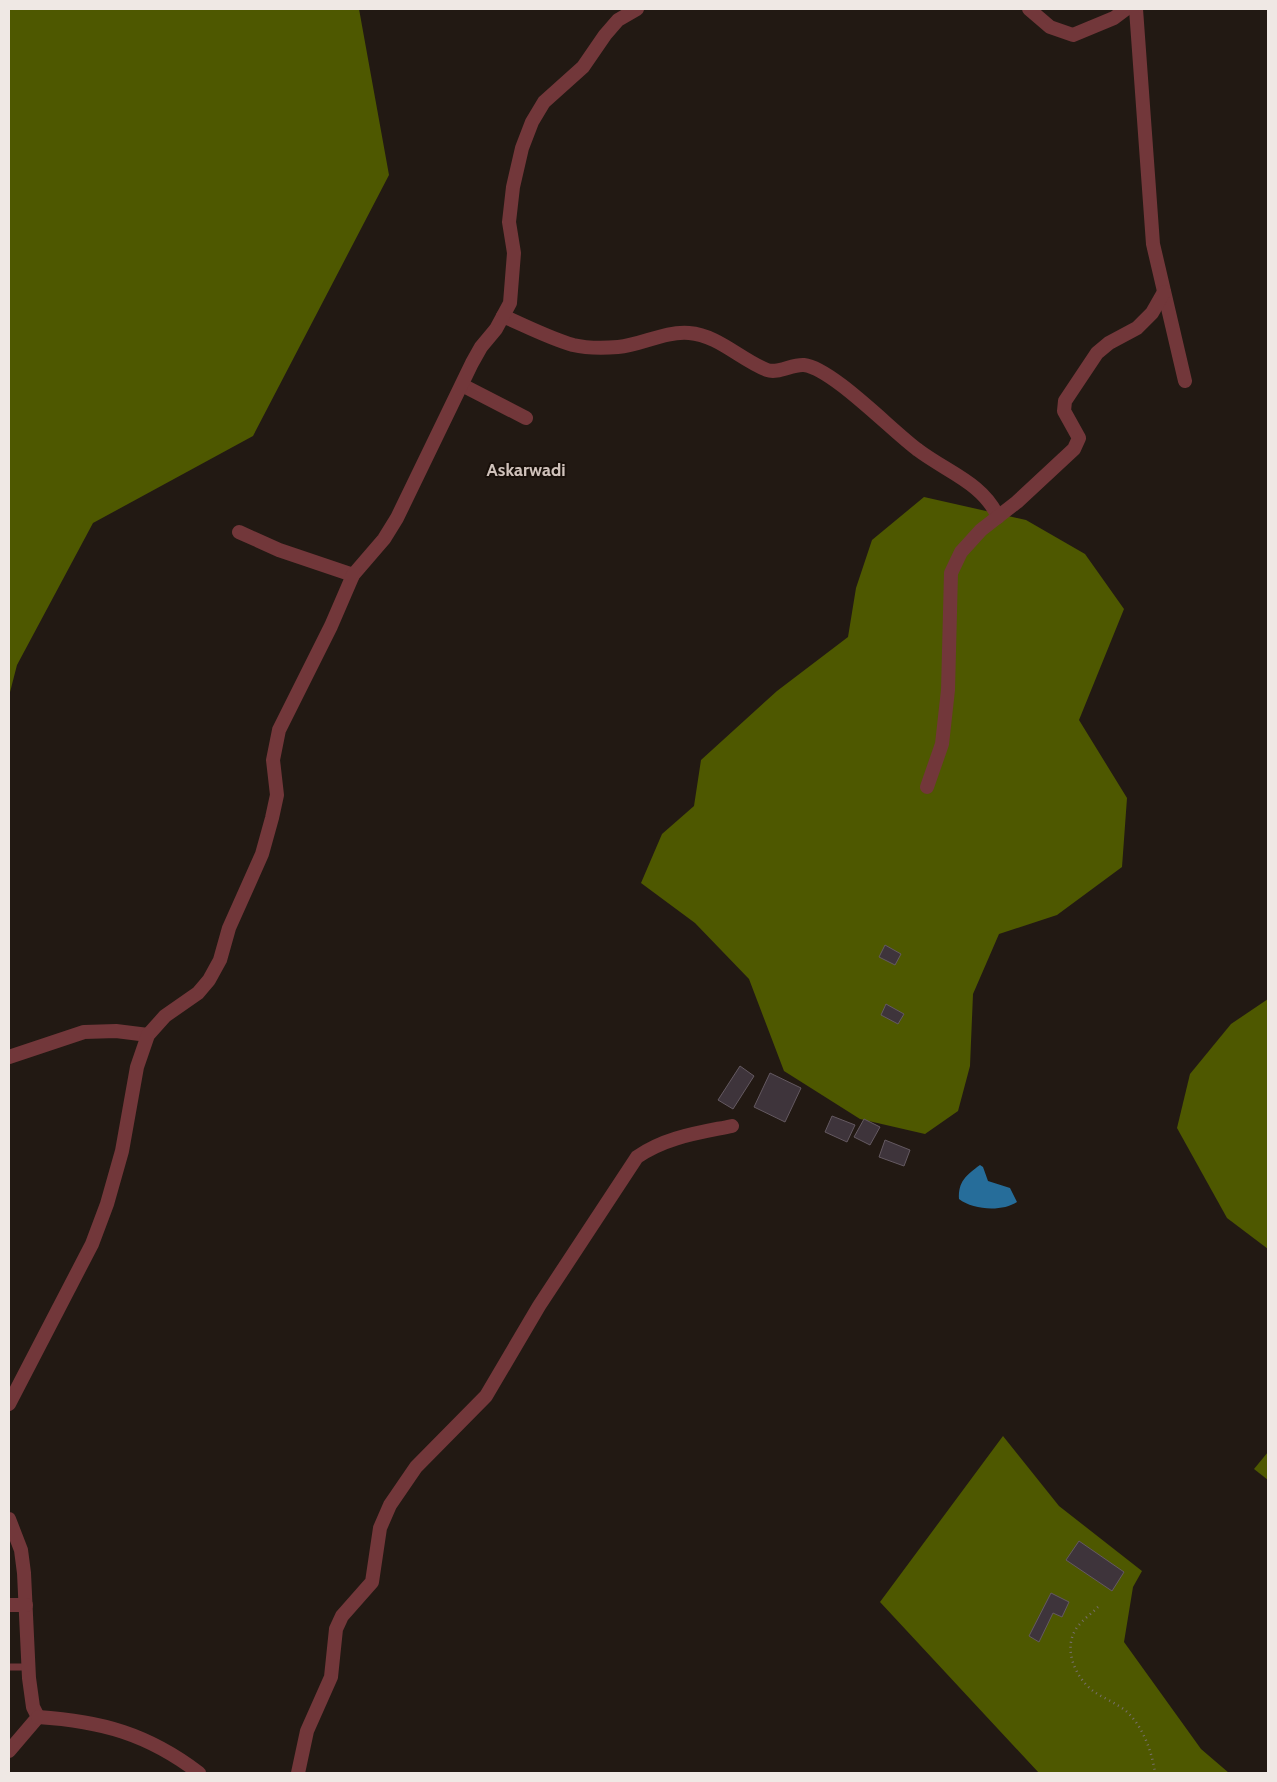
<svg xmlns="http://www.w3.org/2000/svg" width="1277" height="1782" viewBox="0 0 1277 1782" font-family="Cabin,sans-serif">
  <rect width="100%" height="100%" fill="#221913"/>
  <g fill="#4e5800">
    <path d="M9,9h350l30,166 -136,261 -160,87 -76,142 -8,31z"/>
    <path d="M924,497l102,23 59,34 39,55 -45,111 48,78 -5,69 -65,48 -58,19 -26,60 -3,72 -12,45 -33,23 -65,-15 -76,-48 -35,-92 -54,-56 -54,-40 21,-49 32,-28 7,-46 76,-69 71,-54 8,-49 16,-48z"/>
    <path d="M1268,999v250l-41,-31 -50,-90 13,-54 41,-50z"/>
    <path d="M1003,1436l56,70 83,65 -9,16 -9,55 77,107 28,24h-190l-159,-171z"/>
    <path d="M1268,1452v28l-14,-11z"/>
  </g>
  <path fill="#266d9a" d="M980,1165l3,2 5,14 22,7 7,14c-15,10 -44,8 -58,-3 -1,-17 7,-24 21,-34z"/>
  <g fill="#3e343b" stroke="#645961">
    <path d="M885,945l16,9 -6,11 -16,-8z"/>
    <path d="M886,1004l18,10 -6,10 -17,-9z"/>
    <path d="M740,1066l14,10 -21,33 -15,-9z"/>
    <path d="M770,1073l31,15 -16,34 -31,-15z"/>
    <path d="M832,1116l23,9 -8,17 -22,-10z"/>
    <path d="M864,1119l16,8 -10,18 -16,-8z"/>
    <path d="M885,1140l25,10 -6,16 -25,-9z"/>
    <path d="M1079,1541l45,31 -12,19 -46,-31z"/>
    <path d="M1051,1593l18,9 -7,15 -9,-4 -14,29 -10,-6z"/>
  </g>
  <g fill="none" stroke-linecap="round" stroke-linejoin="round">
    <path stroke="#776f6a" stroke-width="2.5" stroke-dasharray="1 4" stroke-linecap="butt" d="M1098,1607c-7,7 -17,14 -22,22 -13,20 -1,48 17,62 10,7 23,12 33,20 17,15 26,41 29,62"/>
    <path stroke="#72373a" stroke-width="7" d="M9,1667h19"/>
    <g stroke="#72373a" stroke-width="14">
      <path d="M1029,9l21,18 23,8 41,-17 12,-9"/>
      <path d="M1136,9l17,235 32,137"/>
      <path d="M503,316c23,10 46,22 70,29 13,3 32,3 45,2 24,-2 46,-16 71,-14 29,2 52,27 78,37 11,4 25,-6 37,-5 28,3 89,67 114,85 29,22 65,33 80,67"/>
      <path d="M462,385l64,33"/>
      <path d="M239,532l40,18 74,25"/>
      <path d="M927,787l15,-43 6,-54 3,-117 10,-21 20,-22 36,-28 57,-53 5,-11 -15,-27 1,-10 32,-48 12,-10 28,-15 15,-15 12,-21"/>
      <path d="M9,1057l75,-25 32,-1 32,4"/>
      <path d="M9,1404l83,-160 15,-40 15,-53 15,-84 11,-32 17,-19 33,-23 11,-13 11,-20 9,-32 33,-74 10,-36 5,-23 -4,-35 6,-30 52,-104 22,-51 31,-36 13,-21 75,-155 9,-16 15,-18 14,-26 4,-50 -5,-31 4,-35 9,-39 10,-26 12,-20 39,-35 22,-32 13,-15 19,-11"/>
      <path d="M9,1519l12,31 3,23 5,105 4,29 5,10 -29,34"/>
      <path d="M9,1605h17"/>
      <path d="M38,1717c63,4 110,17 161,56"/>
      <path d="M298,1773l9,-42 24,-54 5,-48 6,-13 30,-34 8,-54 10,-23 26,-38 70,-71 53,-90 98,-149c29,-20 61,-24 95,-31"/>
    </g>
  </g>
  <g text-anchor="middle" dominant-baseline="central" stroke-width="4" stroke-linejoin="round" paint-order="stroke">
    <g font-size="18" font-weight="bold" fill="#d0c2bb" stroke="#19100a">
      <text x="526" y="470">Askarwadi</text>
    </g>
  </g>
  <rect width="1277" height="1782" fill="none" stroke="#efe8e4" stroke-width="20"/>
</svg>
